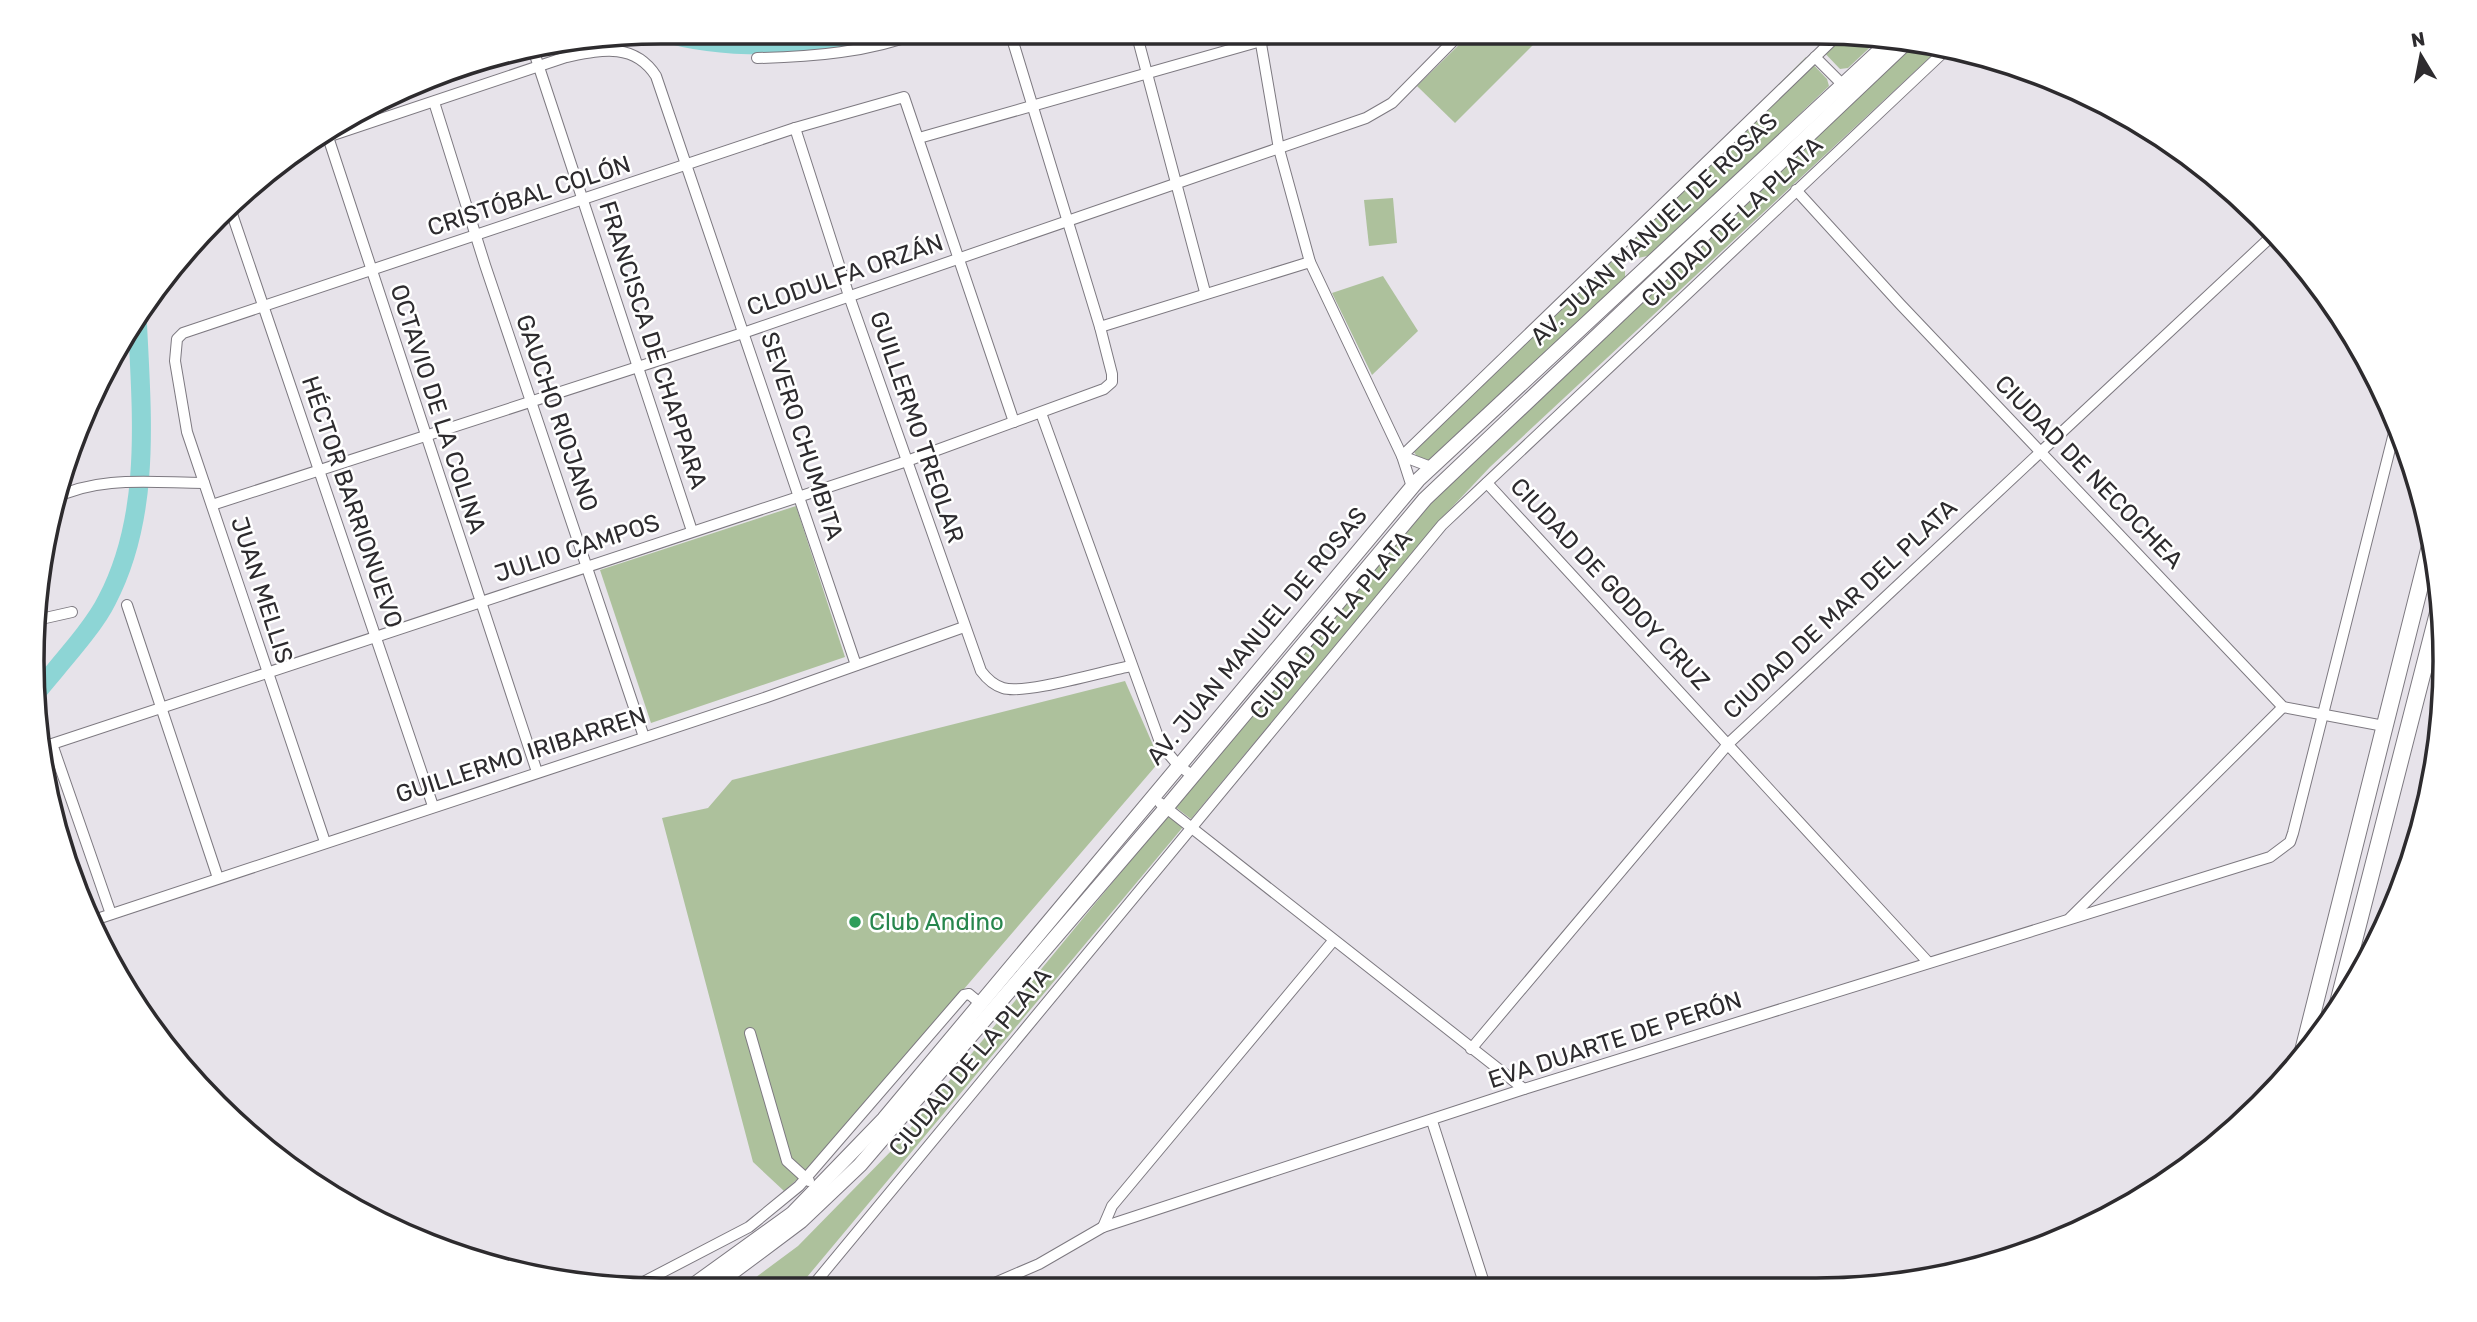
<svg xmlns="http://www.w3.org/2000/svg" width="2477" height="1322" viewBox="0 0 2477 1322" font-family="Rubik,sans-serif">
  <rect width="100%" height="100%" fill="#e7e3ea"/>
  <g fill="#adc19c">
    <path d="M1472,32h74l-91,91 -38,-37z"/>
    <path d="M1831,33l50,4 -33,31 -8,1 -22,-23z"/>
    <path d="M1916,43l25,4 -451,420 -52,55 -247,297 -17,-13 266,-313z"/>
    <path d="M1806,57l21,22 2,7 -177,169 -14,3 -17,-18z"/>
    <path d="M1393,198l4,45 -28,3 -5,-46z"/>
    <path d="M1609,252l16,18v7l-195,185 -11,-2 -8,-13z"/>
    <path d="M1383,276l35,55 -46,44 -40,-82z"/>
    <path d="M796,506l49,151 -194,66 -51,-153z"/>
    <path d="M1125,681l35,80 -350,407 -26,23 -31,-29 -91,-344 46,-10 24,-28z"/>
    <path d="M1168,815l15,12 -386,462h-57l58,-43 96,-98z"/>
  </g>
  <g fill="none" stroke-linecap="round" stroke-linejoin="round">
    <g stroke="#8dd5d5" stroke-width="19">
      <path d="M662,32c54,17 150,18 204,0"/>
      <path d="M33,697c21,-27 60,-68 74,-97 46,-88 34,-192 30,-287"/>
    </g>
    <g stroke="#7d7980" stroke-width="12">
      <g id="minor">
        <path d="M1136,32l69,260"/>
        <path d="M1259,32l20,117 31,113 92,194 29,11"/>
        <path d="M534,52l158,479"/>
        <path d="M1815,57l28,28"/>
        <path d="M757,58c57,-1 111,-6 165,-26"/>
        <path d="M434,102l51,163 159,472"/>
        <path d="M795,128l54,168 132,375c6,8 12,14 22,17 22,7 101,-17 128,-22"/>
        <path d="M328,137l209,635"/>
        <path d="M919,138l342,-97 43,-9"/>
        <path d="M318,140l248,-83c35,-7 68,-15 90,19l200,589"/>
        <path d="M1796,190l104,114 383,403 101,19"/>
        <path d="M231,211l202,595"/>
        <path d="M1100,327l210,-65"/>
        <path d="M1041,413l120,332 17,20 15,11"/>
        <path d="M1487,483l441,479"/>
        <path d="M1412,487l-10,-31 438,-423"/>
        <path d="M53,499c45,-24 101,-16 151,-16"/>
        <path d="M212,505l534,-173 620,-214 26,-15 70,-71"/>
        <path d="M127,605l91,273"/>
        <path d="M41,619l31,-7"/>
        <path d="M52,744l59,170"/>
        <path d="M43,747l864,-286 197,-72 8,-7v-8l-12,-47 -90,-295"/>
        <path d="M1160,803l364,286"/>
        <path d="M325,842l-138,-410 -12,-71 2,-22 6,-6 612,-205 109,-31 110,325"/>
        <path d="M2070,918l213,-211"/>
        <path d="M91,921l676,-224 197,-70"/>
        <path d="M750,1033l37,128 22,20"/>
        <path d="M1471,1049l258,-306 545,-509"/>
        <path d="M1432,1121l53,165"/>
        <path d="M1103,1227l9,-21 221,-265"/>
        <path d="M983,1288l56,-24 64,-37 421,-138 746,-232 20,-15 3,-9 103,-408"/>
        <path d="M630,1289l119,-62 50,-41 165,-191 5,-1 12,10"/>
        <path d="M810,1289l632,-764 506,-477"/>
      </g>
    </g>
    <g stroke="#7d7980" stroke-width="16">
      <g id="major">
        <path d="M688,1289l104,-75 92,-95 534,-639 474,-441"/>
        <path d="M710,1289l91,-68 59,-56 306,-357 259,-309 483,-458"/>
      </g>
    </g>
    <g stroke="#7d7980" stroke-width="18">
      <g id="highway">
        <path d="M2336,1011l105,-410"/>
        <path d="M2301,1059l130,-517"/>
      </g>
    </g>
    <use href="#minor" stroke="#fff" stroke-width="10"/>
    <use href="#major" stroke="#fff" stroke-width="14"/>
    <use href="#highway" stroke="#fff" stroke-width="16"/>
  </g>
  <circle fill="#2e9e5b" stroke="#fff" stroke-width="2.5" cx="855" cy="922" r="7"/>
  <g text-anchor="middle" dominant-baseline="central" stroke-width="5" stroke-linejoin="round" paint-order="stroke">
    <g font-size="24" fill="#2d2b2e" stroke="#fff">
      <text transform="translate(529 196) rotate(-18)">CRISTÓBAL COLÓN</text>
      <text transform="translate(1732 222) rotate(-43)">CIUDAD DE LA PLATA</text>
      <text transform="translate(1654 229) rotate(-43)">AV. JUAN MANUEL DE ROSAS</text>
      <text transform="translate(845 275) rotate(-19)">CLODULFA ORZÁN</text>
      <text transform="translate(653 345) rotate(72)">FRANCISCA DE CHAPPARA</text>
      <text transform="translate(438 409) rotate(72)">OCTAVIO DE LA COLINA</text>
      <text transform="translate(557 413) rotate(71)">GAUCHO RIOJANO</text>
      <text transform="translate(917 427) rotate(71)">GUILLERMO TREOLAR</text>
      <text transform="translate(802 436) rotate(72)">SEVERO CHUMBITA</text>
      <text transform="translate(2089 472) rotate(46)">CIUDAD DE NECOCHEA</text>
      <text transform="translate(352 502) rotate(71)">HÉCTOR BARRIONUEVO</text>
      <text transform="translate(577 548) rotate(-18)">JULIO CAMPOS</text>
      <text transform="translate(1610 584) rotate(47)">CIUDAD DE GODOY CRUZ</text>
      <text transform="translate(262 590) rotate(72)">JUAN MELLIS</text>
      <text transform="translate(1840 609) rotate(-43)">CIUDAD DE MAR DEL PLATA</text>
      <text transform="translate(1331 625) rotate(-50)">CIUDAD DE LA PLATA</text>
      <text transform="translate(1257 636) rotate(-50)">AV. JUAN MANUEL DE ROSAS</text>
      <text transform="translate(521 755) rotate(-18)">GUILLERMO IRIBARREN</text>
      <text transform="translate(1615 1040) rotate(-18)">EVA DUARTE DE PERÓN</text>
      <text transform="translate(970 1062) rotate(-50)">CIUDAD DE LA PLATA</text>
    </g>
    <g font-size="24" fill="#27864d" stroke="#fff" text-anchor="start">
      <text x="869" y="922">Club Andino</text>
    </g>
  </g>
  <path d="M0 0H2477V1322H0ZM661 44H1816A617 617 0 0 1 2433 661V661A617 617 0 0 1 1816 1278H661A617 617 0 0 1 44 661V661A617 617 0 0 1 661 44Z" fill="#fff" fill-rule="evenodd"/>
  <path fill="none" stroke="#2d2b2e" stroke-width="3.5" d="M661 44H1816A617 617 0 0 1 2433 661V661A617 617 0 0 1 1816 1278H661A617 617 0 0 1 44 661V661A617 617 0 0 1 661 44Z"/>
  <g transform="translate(2421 56) rotate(350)" stroke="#ffffff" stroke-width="5" paint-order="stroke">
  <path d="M0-5L12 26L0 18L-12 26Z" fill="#2d2b2e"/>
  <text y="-10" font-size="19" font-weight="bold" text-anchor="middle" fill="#2d2b2e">N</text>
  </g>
</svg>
